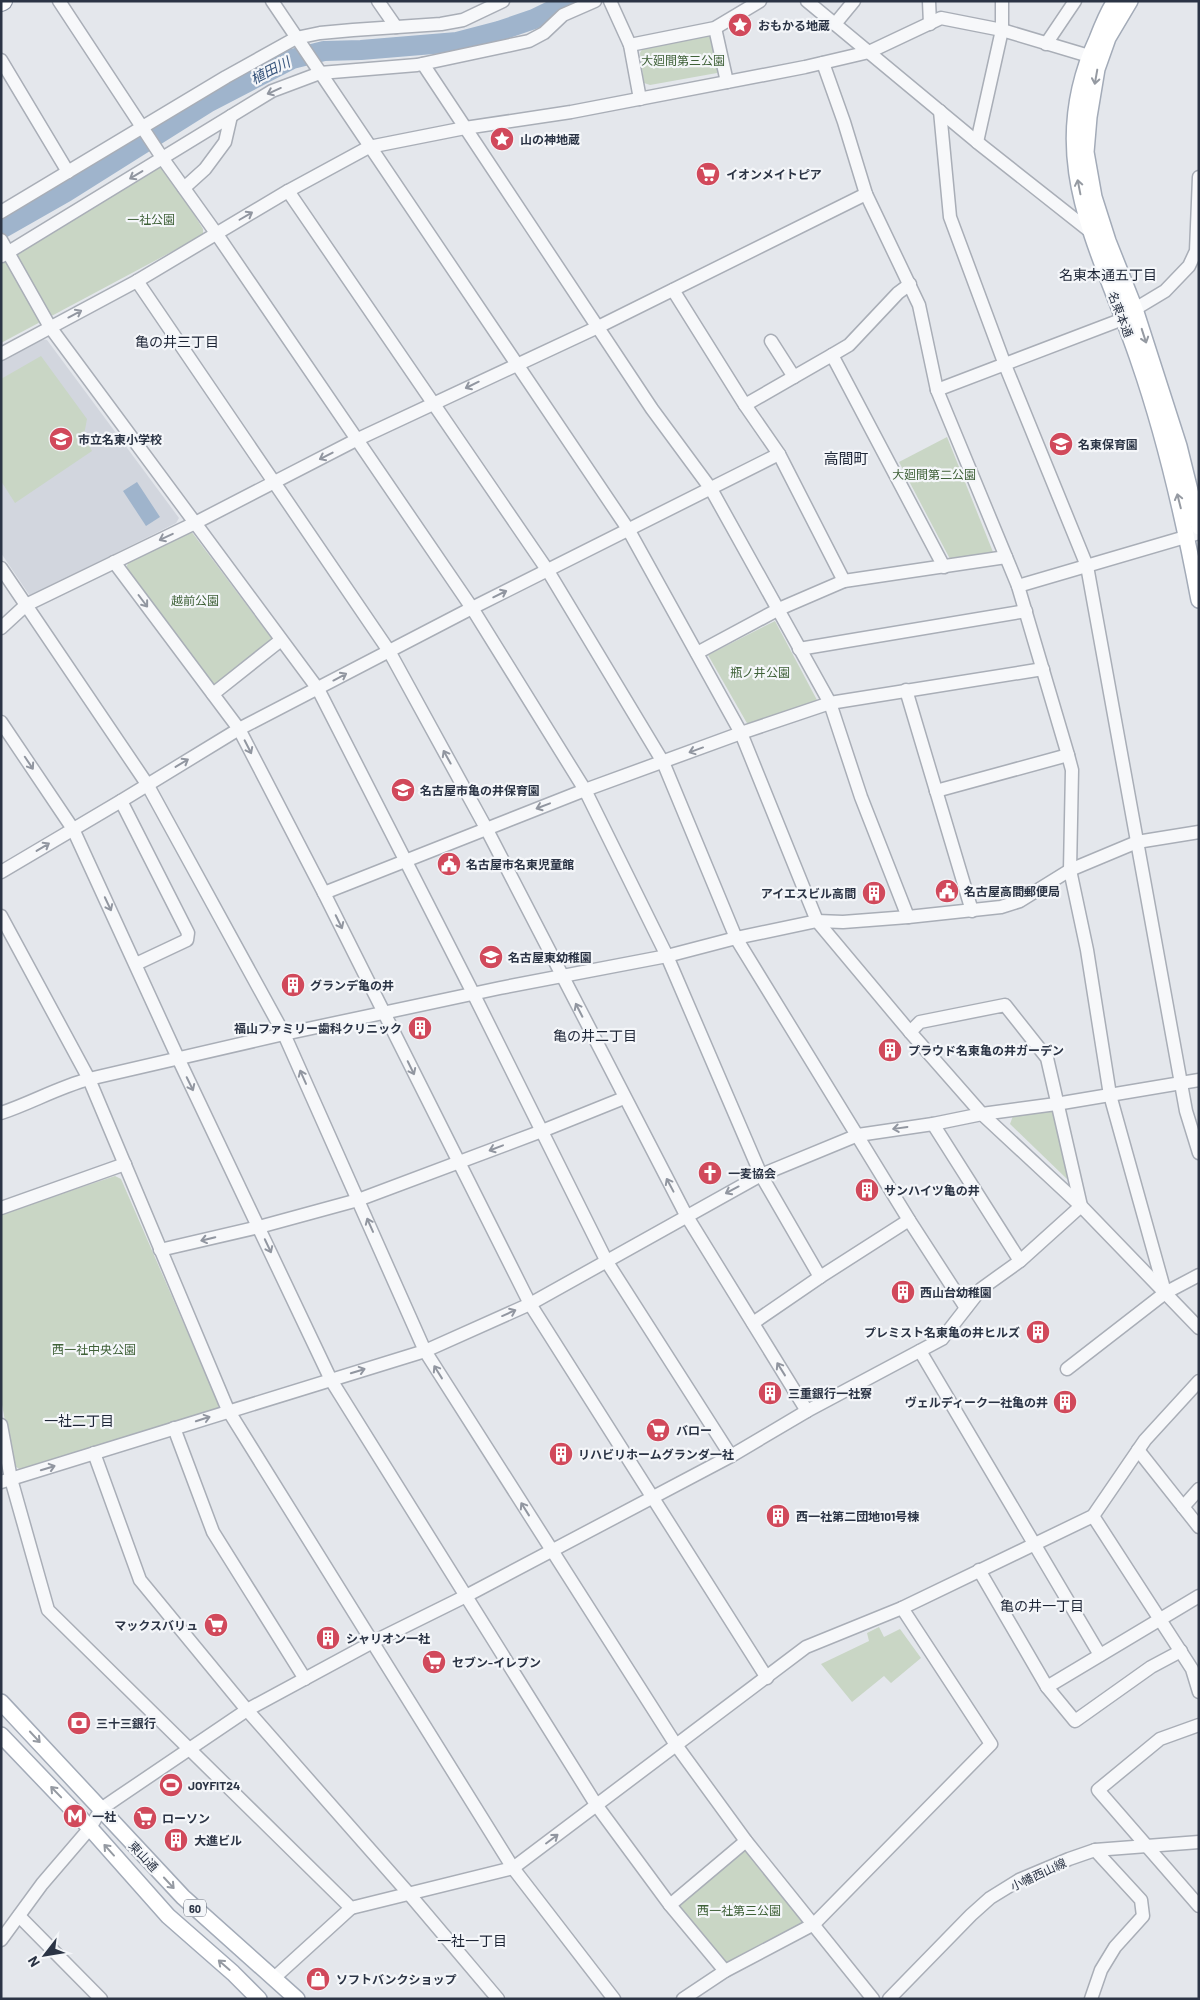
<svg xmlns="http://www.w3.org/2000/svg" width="1200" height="2000" viewBox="0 0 1200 2000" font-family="Barlow,'Noto Sans JP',sans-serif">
  <rect width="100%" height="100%" fill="#e4e7ec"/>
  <path fill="#d2d6de" d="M41,339l6,1 132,178 -3,5 -146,73 -29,-43v-192z"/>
  <g fill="#c9d6c5">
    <path d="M709,36l5,5 6,27 -3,5 -67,12 -6,-2 -4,-30 3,-5z"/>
    <path d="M164,165l39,64v6l-202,108v-83z"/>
    <path d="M41,356l46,63 -3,16 8,16 -77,52 -14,-22v-102z"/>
    <path d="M947,437l46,115 -43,7 -51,-97z"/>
    <path d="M191,531l82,109 -60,47 -88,-116 3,-8z"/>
    <path d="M775,621l43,81 -70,23 -40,-70z"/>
    <path d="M1054,1111l20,63 -7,5 -57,-55 3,-8z"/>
    <path d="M115,1176l6,3 98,226 -2,5 -196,60 -8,-5 -12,-66v-185z"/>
    <path d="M879,1627l5,10 16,-8 21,29 -30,25 -7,-7 -32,26 -31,-38 48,-23 -2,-8z"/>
    <path d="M743,1849l6,1 57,72 -78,45 -50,-59 1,-6z"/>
  </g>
  <path fill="#9fb4cc" d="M137,482l23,35 -14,9 -23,-35z"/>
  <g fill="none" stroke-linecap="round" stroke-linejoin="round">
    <path stroke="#9fb4cc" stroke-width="20" d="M1,229l65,-37 143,-90 83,-43 32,-8 37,-1 96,-8 42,-11 35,-12 37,-18"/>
    <g stroke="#a9aeb7" stroke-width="15">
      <g id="minor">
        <path d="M59,1l104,158 53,74 256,375 113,182 82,166 94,219 59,102"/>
        <path d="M272,1l356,528 113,204 76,188 93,111 72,82 99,92 118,122"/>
        <path d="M378,1l18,26"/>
        <path d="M610,1l20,44 10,54"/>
        <path d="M807,1l170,141 119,94"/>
        <path d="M929,1l1,23"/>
        <path d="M835,24l19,-23"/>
        <path d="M715,28l12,54"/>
        <path d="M1046,44l29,-43"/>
        <path d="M630,45l85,-17 45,-27"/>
        <path d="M1,60l67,112"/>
        <path d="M823,63l21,59 22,72 53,111 18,85 81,196 50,169 4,15 -2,100 17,80 23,145 55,197"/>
        <path d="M423,64l229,345 59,80 119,214 31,94 47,120"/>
        <path d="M940,111l10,106 55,148 82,201 99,545 13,42"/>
        <path d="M977,142l25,-112v-29"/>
        <path d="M184,188l21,-19 20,-27 6,-26"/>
        <path d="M288,191l260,380 115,191 73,176 173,282 57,88"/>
        <path d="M1,212l225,-135 70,-39 24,-5 33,-3 88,-6 22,-4 40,-19"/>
        <path d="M1,240l49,87 268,362 156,306 133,267 124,194"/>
        <path d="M2,256l270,-165 48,-18 97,-8 112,-24 15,-8 19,-18 32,-14"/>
        <path d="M137,281l252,370 97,177 200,387 121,196"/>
        <path d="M673,290l72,115 34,49 65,127"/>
        <path d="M1135,309l30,-18 24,-25 7,-15 3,-74"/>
        <path d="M771,341l23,36"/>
        <path d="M1,354l136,-73 151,-90 81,-44 96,-19 106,-16 234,-45 64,-15 72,-34 61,12 87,26"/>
        <path d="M832,355l17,-10 49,-52 12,-9"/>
        <path d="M937,390l186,-71"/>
        <path d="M745,405l87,-50 112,212"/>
        <path d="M114,562l125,167 85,164 206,411 237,374"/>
        <path d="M1,568l146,216 137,250 141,317 251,394 70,96 127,158"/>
        <path d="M1018,586l181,-53"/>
        <path d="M1,628l25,-23 169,-82 161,-83 242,-113 268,-133"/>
        <path d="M799,649l227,-38"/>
        <path d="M697,653l82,-44 65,-28 162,-24"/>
        <path d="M906,690l66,221"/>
        <path d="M213,694l68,-54"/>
        <path d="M1,722l72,107 105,229 153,322 266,426 73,99 55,66"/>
        <path d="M936,791l132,-36"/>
        <path d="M121,801l67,132 -1,7 -51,24"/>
        <path d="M1,872l120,-71 118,-72 233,-121 307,-154"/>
        <path d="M324,893l261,-103 156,-57 89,-30 213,-34"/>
        <path d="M1,916l88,163 139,331 285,458 101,131"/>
        <path d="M1,1113c30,-10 58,-26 88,-34l195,-45 216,-46 167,-32 69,-18 81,-17 26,1 65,-5 93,-10 19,-6 50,-31 67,-28 62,-10"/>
        <path d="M933,1124l87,137"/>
        <path d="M1,1208l124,-44"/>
        <path d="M160,1250l99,-23 99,-27 184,-69 82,-33"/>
        <path d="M753,1323l67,-46 89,-57"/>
        <path d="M920,1351l180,304"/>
        <path d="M1067,1369l98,-76 34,-18"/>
        <path d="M1,1425l10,54 37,131 303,298 162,-40 293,-221 96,-39 191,-92 52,-76 54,-59"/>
        <path d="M174,1428l39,104 92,147"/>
        <path d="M1138,1450l61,77"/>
        <path d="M94,1453l46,127 107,130 163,185 88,104"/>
        <path d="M1,1482l424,-131 105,-47 231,-129 97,-40 75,-11 49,-10 74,-10 143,-24"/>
        <path d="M1183,1507l16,-18"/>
        <path d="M1093,1516l99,153 7,23"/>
        <path d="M979,1570l68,117 152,-91"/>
        <path d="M1047,1687l28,34 76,-54 30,-16"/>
        <path d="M1199,1725l-39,14 -62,51 101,116"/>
        <path d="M670,1905l76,-64"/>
        <path d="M19,1916l82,83"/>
        <path d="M1,1940l41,-56 48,-56 11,-19 16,-11 130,-88 124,-67 95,-47 265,-140 76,-45 135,-72 39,-50 39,-28 61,-55 -34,-148 -42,-53 -85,17 -10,10"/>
        <path d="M274,1978l77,-70"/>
        <path d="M683,1999l42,-28 89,-47 177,-180 -89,-136"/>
        <path d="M889,1999l82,-84 19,-17 29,-18 50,-21 26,-9 104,-8"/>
        <path d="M1091,1999l10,-29 14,-23 28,-31 -2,-16 -46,-50"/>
      </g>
    </g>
    <g stroke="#a3abb8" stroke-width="18">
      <g id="major">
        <path d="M1115,1c-8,12 -13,25 -18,38 -56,120 4,210 42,323 27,78 45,158 60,238"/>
        <path d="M1130,1l-22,37 -11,31 -8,48 -3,35 8,45 14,44 27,68 44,137 20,81"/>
        <path d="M1,1702l182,195 114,102"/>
        <path d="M1,1735l89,93 78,88 65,57 26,26"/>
      </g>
    </g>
    <g stroke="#8b94a3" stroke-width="20">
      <path id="highway" d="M1,2l2,-1"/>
    </g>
    <use href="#minor" stroke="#f7f8fa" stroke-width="12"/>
    <use href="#major" stroke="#fff" stroke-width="15"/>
    <use href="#highway" stroke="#fff" stroke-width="18"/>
  </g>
  <defs><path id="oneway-shaft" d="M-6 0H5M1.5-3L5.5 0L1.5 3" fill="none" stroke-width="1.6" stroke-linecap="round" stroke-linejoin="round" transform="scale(1.25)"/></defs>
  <g stroke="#959aa2">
    <use href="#oneway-shaft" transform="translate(1096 77) rotate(100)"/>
    <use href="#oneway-shaft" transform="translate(1079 187) rotate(-101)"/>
    <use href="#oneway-shaft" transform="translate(1144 336) rotate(72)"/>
    <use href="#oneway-shaft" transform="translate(1179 501) rotate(-104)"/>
    <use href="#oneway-shaft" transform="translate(35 1737) rotate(47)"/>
    <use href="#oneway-shaft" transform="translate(56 1792) rotate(-134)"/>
    <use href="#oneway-shaft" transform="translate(109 1850) rotate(-132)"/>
    <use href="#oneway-shaft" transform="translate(169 1883) rotate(47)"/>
    <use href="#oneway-shaft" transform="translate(224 1965) rotate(-139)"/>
  </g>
  <g stroke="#9196a0">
    <use href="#oneway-shaft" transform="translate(274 91) rotate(156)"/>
    <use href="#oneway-shaft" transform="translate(136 175) rotate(149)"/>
    <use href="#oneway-shaft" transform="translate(246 216) rotate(-30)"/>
    <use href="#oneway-shaft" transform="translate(75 314) rotate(-28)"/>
    <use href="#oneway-shaft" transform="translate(472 385) rotate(154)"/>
    <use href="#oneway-shaft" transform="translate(326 456) rotate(153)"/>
    <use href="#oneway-shaft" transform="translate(166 537) rotate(155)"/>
    <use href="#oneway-shaft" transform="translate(500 594) rotate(-26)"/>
    <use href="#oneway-shaft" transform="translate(143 601) rotate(53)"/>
    <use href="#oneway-shaft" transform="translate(340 677) rotate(-28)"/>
    <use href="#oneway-shaft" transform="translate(248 747) rotate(63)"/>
    <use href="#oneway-shaft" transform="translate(696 750) rotate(160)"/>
    <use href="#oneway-shaft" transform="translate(447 757) rotate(-119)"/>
    <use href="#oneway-shaft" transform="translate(29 763) rotate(56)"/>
    <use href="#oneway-shaft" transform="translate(182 763) rotate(-31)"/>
    <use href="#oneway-shaft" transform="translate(543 806) rotate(159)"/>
    <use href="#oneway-shaft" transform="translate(43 847) rotate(-31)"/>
    <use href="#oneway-shaft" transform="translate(108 904) rotate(65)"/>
    <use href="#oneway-shaft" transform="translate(339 922) rotate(64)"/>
    <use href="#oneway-shaft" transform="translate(579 1010) rotate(-117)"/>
    <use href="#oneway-shaft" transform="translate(411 1068) rotate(64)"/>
    <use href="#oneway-shaft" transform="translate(303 1077) rotate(-114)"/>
    <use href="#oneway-shaft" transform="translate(190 1084) rotate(64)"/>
    <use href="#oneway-shaft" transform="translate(900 1128) rotate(172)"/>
    <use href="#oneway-shaft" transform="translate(496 1148) rotate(159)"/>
    <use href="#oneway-shaft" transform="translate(670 1185) rotate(-118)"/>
    <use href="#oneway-shaft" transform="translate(732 1190) rotate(152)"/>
    <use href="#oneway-shaft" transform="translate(370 1225) rotate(-114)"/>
    <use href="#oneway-shaft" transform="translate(208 1239) rotate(167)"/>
    <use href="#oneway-shaft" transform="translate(268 1246) rotate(65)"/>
    <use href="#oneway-shaft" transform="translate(509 1313) rotate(-24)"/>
    <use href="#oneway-shaft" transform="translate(781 1369) rotate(-122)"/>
    <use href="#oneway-shaft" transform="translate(358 1371) rotate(-17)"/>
    <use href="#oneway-shaft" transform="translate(438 1372) rotate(-122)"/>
    <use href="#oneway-shaft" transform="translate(203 1419) rotate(-18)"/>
    <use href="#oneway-shaft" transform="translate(48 1468) rotate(-17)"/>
    <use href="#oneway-shaft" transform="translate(525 1509) rotate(-122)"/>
    <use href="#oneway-shaft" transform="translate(552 1839) rotate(-37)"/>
  </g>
  <defs>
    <g id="sight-disc" transform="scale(1.25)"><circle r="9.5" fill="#d1495b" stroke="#f4f6f9"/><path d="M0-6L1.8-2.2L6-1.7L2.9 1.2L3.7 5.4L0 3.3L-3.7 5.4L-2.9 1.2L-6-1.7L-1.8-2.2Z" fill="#fff"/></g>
    <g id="supermarket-disc" transform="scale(1.25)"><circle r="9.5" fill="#d1495b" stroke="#f4f6f9"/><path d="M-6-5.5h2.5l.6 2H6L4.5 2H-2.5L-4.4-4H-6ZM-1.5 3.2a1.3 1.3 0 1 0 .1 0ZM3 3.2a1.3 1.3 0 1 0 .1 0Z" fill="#fff"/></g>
    <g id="school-disc" transform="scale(1.25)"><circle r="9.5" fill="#d1495b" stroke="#f4f6f9"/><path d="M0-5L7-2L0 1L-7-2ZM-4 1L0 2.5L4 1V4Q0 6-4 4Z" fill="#fff"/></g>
    <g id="civic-disc" transform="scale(1.25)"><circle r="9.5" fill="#d1495b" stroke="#f4f6f9"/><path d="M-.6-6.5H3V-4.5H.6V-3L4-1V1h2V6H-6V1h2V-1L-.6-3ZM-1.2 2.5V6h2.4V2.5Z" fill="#fff"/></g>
    <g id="building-disc" transform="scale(1.25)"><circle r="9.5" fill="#d1495b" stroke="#f4f6f9"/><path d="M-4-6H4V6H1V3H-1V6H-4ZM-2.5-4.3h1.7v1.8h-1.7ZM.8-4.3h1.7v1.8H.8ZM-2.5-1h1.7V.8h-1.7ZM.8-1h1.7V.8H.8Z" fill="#fff"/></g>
    <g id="church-disc" transform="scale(1.25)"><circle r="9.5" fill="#d1495b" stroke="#f4f6f9"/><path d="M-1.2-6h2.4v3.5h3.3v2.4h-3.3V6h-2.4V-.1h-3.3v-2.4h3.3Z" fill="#fff"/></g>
    <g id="bank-disc" transform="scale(1.25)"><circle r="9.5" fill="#d1495b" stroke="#f4f6f9"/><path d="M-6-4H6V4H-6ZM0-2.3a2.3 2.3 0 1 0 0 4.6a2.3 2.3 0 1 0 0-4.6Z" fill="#fff"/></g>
    <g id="stadium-disc" transform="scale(1.25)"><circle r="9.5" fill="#d1495b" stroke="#f4f6f9"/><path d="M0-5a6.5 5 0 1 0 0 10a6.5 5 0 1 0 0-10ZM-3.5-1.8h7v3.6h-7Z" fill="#fff"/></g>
    <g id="metro-disc" transform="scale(1.25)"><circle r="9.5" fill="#d1495b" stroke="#f4f6f9"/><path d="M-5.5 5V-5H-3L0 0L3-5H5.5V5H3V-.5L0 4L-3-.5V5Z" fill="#fff"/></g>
    <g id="shop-disc" transform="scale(1.25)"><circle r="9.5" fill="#d1495b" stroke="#f4f6f9"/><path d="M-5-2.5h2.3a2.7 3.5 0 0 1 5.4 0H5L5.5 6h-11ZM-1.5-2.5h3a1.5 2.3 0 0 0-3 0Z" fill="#fff"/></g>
  </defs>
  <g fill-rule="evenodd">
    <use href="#sight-disc" x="740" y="25"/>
    <use href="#sight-disc" x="502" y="139"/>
    <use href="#supermarket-disc" x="708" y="174"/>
    <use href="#school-disc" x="61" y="439"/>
    <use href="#school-disc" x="1061" y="444"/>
    <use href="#school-disc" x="403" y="790"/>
    <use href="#civic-disc" x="449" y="864"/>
    <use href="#civic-disc" x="947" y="891"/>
    <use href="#building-disc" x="874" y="893"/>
    <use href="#school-disc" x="491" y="957"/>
    <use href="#building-disc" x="293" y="985"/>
    <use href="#building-disc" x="420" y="1028"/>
    <use href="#building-disc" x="890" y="1050"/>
    <use href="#church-disc" x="710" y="1173"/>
    <use href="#building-disc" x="867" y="1190"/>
    <use href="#building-disc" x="903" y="1292"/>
    <use href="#building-disc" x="1038" y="1332"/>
    <use href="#building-disc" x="770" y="1393"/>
    <use href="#building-disc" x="1065" y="1402"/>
    <use href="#supermarket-disc" x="658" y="1430"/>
    <use href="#building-disc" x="561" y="1454"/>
    <use href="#building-disc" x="778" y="1516"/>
    <use href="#supermarket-disc" x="216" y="1625"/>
    <use href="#building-disc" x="328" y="1638"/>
    <use href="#supermarket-disc" x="434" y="1662"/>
    <use href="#bank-disc" x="79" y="1723"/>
    <use href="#stadium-disc" x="171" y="1785"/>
    <use href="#metro-disc" x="75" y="1816"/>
    <use href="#supermarket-disc" x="145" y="1818"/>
    <use href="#building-disc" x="176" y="1840"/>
    <use href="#shop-disc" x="318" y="1979"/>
  </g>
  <g text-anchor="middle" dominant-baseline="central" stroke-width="4.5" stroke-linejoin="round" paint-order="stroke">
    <rect fill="#f4f6f9" stroke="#676e7b" stroke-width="1" x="184" y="1899.5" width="22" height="17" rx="4"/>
    <g font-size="11" font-weight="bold" fill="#2b3445">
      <text x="195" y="1908">60</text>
    </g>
    <g font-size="12" font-weight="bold" fill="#2b3445" stroke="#f4f6f9" text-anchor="start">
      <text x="758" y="25">おもかる地蔵</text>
      <text x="520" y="139">山の神地蔵</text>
      <text x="726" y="174">イオンメイトピア</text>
      <text x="78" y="439">市立名東小学校</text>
      <text x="1078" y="444">名東保育園</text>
      <text x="420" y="790">名古屋市亀の井保育園</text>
      <text x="466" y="864">名古屋市名東児童館</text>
      <text x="964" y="891">名古屋高間郵便局</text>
      <text x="856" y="893" text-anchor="end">アイエスビル高間</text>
      <text x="508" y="957">名古屋東幼稚園</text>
      <text x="310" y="985">グランデ亀の井</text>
      <text x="402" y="1028" text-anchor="end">福山ファミリー歯科クリニック</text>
      <text x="908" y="1050">プラウド名東亀の井ガーデン</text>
      <text x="728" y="1173">一麦協会</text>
      <text x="884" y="1190">サンハイツ亀の井</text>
      <text x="920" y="1292">西山台幼稚園</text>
      <text x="1020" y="1332" text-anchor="end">プレミスト名東亀の井ヒルズ</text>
      <text x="788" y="1393">三重銀行一社寮</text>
      <text x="1048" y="1402" text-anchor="end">ヴェルディーク一社亀の井</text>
      <text x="676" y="1430">バロー</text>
      <text x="578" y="1454">リハビリホームグランダ一社</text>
      <text x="796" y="1516">西一社第二団地101号棟</text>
      <text x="198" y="1625" text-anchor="end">マックスバリュ</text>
      <text x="346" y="1638">シャリオン一社</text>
      <text x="452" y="1662">セブン-イレブン</text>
      <text x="96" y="1723">三十三銀行</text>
      <text x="188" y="1785">JOYFIT24</text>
      <text x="92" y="1816">一社</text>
      <text x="162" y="1818">ローソン</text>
      <text x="194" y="1840">大進ビル</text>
      <text x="336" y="1979">ソフトバンクショップ</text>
    </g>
    <g font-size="12" fill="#3f6138" stroke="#f4f6f9">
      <text x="683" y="60">大廻間第三公園</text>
      <text x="151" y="219">一社公園</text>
      <text x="934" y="474">大廻間第二公園</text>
      <text x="195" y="600">越前公園</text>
      <text x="760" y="672">瓶ノ井公園</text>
      <text x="94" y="1349">西一社中央公園</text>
      <text x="739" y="1910">西一社第三公園</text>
    </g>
    <g font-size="12" fill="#2b3445" stroke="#f4f6f9">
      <text transform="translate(1121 314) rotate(69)">名東本通</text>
      <text transform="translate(144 1856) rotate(47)">東山通</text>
      <text transform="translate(1038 1874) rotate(-25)">小幡西山線</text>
    </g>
    <g font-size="14" font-style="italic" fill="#34527a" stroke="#f4f6f9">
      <text transform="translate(270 70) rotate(-27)">植田川</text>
    </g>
    <g font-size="14" fill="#1d2536" stroke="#f4f6f9">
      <text x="1108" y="274">名東本通五丁目</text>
      <text x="177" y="341">亀の井三丁目</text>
      <text x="595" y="1035">亀の井二丁目</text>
      <text x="79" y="1420">一社二丁目</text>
      <text x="1042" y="1605">亀の井一丁目</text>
      <text x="472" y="1940">一社一丁目</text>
    </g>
    <g font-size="15" fill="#1d2536" stroke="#f4f6f9">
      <text x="846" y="458">高間町</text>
    </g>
  </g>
  <rect width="1200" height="2000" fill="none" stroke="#2b3445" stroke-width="5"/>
  <g transform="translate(45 1955) rotate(239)" stroke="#f4f6f9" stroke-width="4" paint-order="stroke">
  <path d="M0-4L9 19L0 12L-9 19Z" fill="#2b3445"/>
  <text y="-8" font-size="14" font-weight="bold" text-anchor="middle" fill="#2b3445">N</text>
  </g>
</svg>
